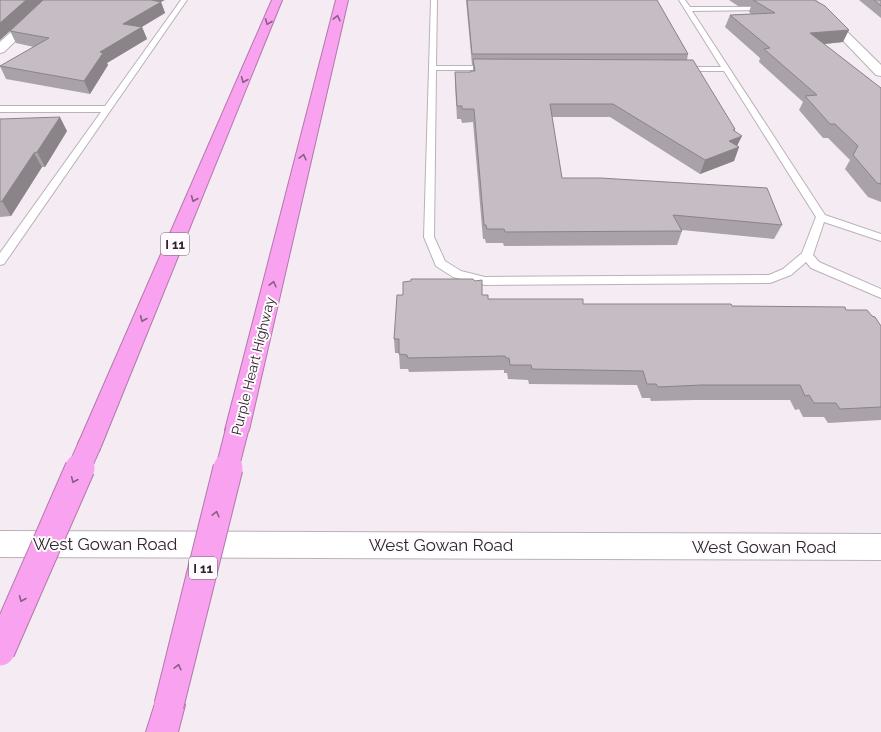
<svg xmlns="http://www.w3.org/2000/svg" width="881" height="732" viewBox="0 0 881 732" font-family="Raleway,sans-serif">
  <rect width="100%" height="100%" fill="#f5ebf3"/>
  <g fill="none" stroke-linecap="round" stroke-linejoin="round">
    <g stroke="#bab1b9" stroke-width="2">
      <g id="lane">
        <path d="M181,0h6l-183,264 -4,1v-12l101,-141h-101v-6h105z"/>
        <path d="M431,0h6l-1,66h55l4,2 -4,2h-55l-2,167 11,24 16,10 24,6 284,-2 14,-6 19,-16 14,-36 -92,-146h-43l-4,-2 4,-2h40l-42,-67h6l5,7h78l2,1v2l-78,1 133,204 56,19v7l-57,-19 -11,33 6,7 62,27v9l-70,-30 -5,-6 -15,13 -21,8 -285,2 -32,-8 -17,-11 -12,-29z"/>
      </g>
    </g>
    <g stroke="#bab1b9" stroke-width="2">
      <g id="street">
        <path d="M46,0h12l-54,52 -4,1v-11z"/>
        <path d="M804,0h11l66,65v11l-5,-1z"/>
      </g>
    </g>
    <g stroke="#bab1b9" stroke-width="2">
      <path id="secondary" d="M0,531l881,3v26l-881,-3z"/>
    </g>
    <g stroke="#b178ab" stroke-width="2">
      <g id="highway">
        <path d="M272,0h10l-180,444 -3,7 -9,3 -9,-3 -3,-7z"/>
        <path d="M336,0h12l-99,430 -4,7 -8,3 -8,-3 -4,-7z"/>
        <path d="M169,689l11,5 5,11 -7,27h-32l12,-38z"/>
      </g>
    </g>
    <use href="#lane" fill="#fff" fill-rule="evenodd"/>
    <use href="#street" fill="#fff" fill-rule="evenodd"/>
    <use href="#secondary" fill="#fff" fill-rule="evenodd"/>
    <use href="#highway" fill="#f9a3f0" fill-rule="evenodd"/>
    <g stroke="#b178ab" stroke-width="24" stroke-linecap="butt">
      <g id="highway-bridge-far1">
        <path d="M79,469l11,-25"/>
        <path d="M227,469l10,-39"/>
      </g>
    </g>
    <g stroke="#b178ab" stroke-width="31" stroke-linecap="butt">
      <g id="highway-bridge">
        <path d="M0,651l80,-183"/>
        <path d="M169,705l59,-237"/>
      </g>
    </g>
    <use href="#highway-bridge-far1" stroke="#f9a3f0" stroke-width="22"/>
    <use href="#highway-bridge" stroke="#f9a3f0" stroke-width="29"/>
  </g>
  <g fill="#a9a2a9">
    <path d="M0,0l161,2 4,11 -24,14h1l5,12 -40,24 1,2 -18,29 -84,-15 -6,-13 34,-19 -18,-4 -6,-12 2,-2 -12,11z"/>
    <path d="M466,0h191l31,54 -1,6 48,69 -1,2 3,15 2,1 -5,14 -34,13 -90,-57h-58l10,61 220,47 -8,14 -92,-9v1l-5,14 -173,1 -1,-3h-17l-1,-4h-2l-10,-117 -11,1 -1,-4h-4l-2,-34v-13h15v-1h3v-6h-1z"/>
    <path d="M729,0h85l29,42 -19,2 57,44v114l-13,-5 -23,-28 5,-9 -22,-22h-5l-24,-28 4,-8 -44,-40 1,-4 -35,-31 5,-12 21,-1 -2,-2 2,-6h-13z"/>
    <path d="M859,0h22v18z"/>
    <path d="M0,119l67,12 -22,36h-3l-31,49 -11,1z"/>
    <path d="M482,295l6,4 95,5 149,2 114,4 35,16v94l-53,3 -4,-6h-21l-4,-8 -4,1 -5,-10h-95l-44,1 -1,-3h-8l-5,-13 -108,-1 -1,-4 -20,-1 -1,-6h-3v-3l-95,2 -1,-3h-8l-1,-16h-4l-1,-14z"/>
  </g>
  <g fill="#8a8489">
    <path d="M26,0h18l-44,40v-17z"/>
    <path d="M145,0h20l-4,2 4,11 -38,23 -4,-12z"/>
    <path d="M142,27l5,12 -40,24 1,2 -18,29 -6,-13 16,-29z"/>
    <path d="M849,30l-6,12 -38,4 5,-13z"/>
    <path d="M60,117l7,14 -22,36 -8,-15z"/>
    <path d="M735,129l-4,11 11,-4 -6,12 3,-1 -5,14 -34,13 5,-14 28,-30z"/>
    <path d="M34,153l8,14 -31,49 -9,-15z"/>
  </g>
  <g fill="#c5bcc4" stroke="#8a8489">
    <path d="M0,0h26l-26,23z"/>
    <path d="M43,0h108l10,2 -38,22 19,3 -42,25 3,1 -19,28 -84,-15 49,-28 -39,-7z"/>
    <path d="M467,0h190l31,54h-216z"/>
    <path d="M753,0h61l11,6 24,24 -39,3 71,55v96l-4,-1 -24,-28 5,-9 -23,-22h-5l-25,-28 12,-1 -53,-46 6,-1 -40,-33 45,-2z"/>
    <path d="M874,0h7v6z"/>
    <path d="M473,59l220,1 42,69 -2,1 9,6 -13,5 10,6 -34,13 -92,-56h-63l12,74h38l167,10 15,37 -109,-10 9,16 -177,1 -1,-3h-17l-1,-4h-2l-10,-116h-12v-3h-5l-2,-34h16l-1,-1h5z"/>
    <path d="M60,117l-23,35 -3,1 -32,48 -2,1v-83z"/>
    <path d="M411,279h62l2,2 7,-1v15h6v4h95v5h148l1,2 113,1 1,3h21l5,6 3,1 6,9v81l-41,2 -4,-6h-22l-5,-8 -4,1 -5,-11h-98l-44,2 -2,-3h-9l-4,-13 -111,-2 -1,-4h-21l-1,-7h-3l-1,-2 -97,2 -1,-3 -8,-1v-15h-5l3,-44h6v-13l8,-1z"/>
  </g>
  <defs><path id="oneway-chevron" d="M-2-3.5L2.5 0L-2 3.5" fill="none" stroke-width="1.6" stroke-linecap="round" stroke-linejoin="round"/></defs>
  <g stroke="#885f83">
    <use href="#oneway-chevron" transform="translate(337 18) rotate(-76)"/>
    <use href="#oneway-chevron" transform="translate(268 22) rotate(112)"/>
    <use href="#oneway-chevron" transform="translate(244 80) rotate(113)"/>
    <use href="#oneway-chevron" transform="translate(303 157) rotate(-76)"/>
    <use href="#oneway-chevron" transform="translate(194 199) rotate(113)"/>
    <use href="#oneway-chevron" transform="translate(273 284) rotate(-76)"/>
    <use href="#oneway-chevron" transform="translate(143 319) rotate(113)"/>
    <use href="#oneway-chevron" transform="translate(74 480) rotate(113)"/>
    <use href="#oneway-chevron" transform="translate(216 514) rotate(-76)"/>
    <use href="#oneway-chevron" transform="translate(22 599) rotate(113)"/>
    <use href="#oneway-chevron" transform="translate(178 667) rotate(-76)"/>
  </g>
  <g text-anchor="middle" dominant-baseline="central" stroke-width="4" stroke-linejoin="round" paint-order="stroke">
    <g fill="#fefafd" stroke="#6a6669" stroke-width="1">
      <rect x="161" y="233" width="28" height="22" rx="3"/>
      <rect x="189" y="557" width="28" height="22" rx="3"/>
    </g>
    <g font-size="13" font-weight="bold" fill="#2b272a">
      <text x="175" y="244">I 11</text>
      <text x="203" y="568">I 11</text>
    </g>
    <g font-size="14" fill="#2b272a" stroke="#fefafd">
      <text transform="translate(253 366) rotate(-76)">Purple Heart Highway</text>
    </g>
    <g font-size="17" fill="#2b272a" stroke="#fefafd">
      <text x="105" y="544">West Gowan Road</text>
      <text x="441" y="545">West Gowan Road</text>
      <text x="764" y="547">West Gowan Road</text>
    </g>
  </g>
</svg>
